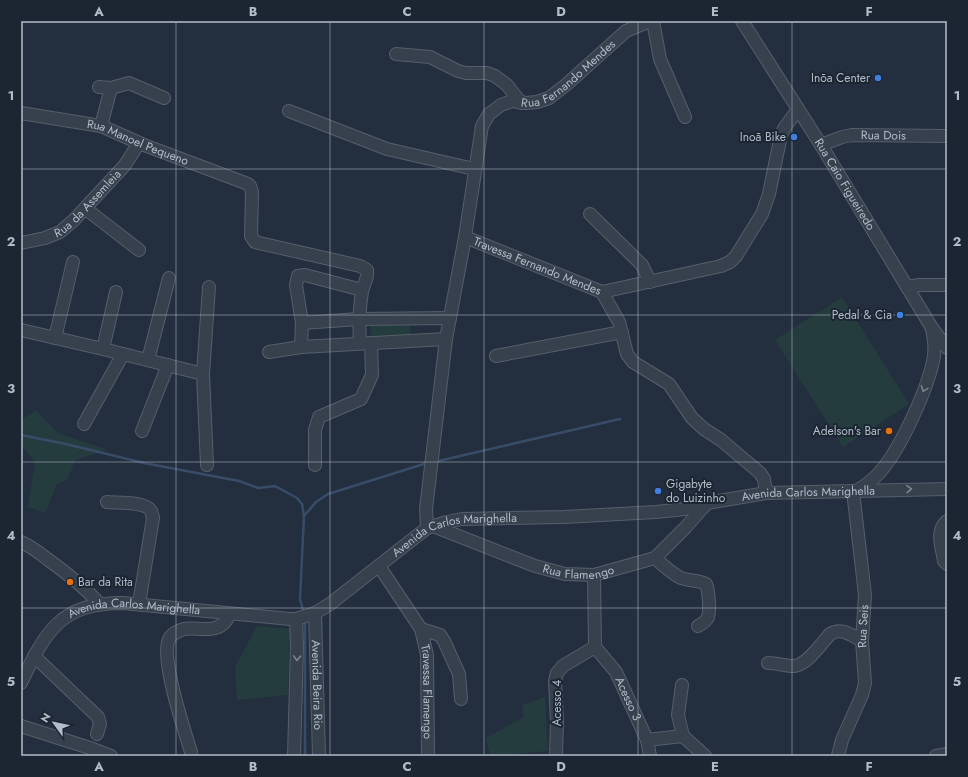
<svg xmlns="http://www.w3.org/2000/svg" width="968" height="777" viewBox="0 0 968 777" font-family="Jost,sans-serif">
  <rect width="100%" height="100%" fill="#232f3e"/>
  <g fill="#253c3f">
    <path d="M842,297l67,107 -66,43 -68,-107z"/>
    <path d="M410,317l1,19 -40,3 -1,-19z"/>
    <path d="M36,410l22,23 50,17 -33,10 -7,19 -11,5 -12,29 -17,-6 7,-45 -14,-17v-25z"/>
    <path d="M257,626l33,3 -2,66 -51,5 -2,-33z"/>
    <path d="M545,697l3,54 -58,5 -4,-18 38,-21 -2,-12z"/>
  </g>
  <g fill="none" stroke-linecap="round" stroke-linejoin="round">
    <g stroke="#384c68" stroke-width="2.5">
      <path d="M21,435l45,9 78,19 95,18 19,7 17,-2 22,12 5,6 2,12 -4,83 4,15"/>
      <path d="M434,462l186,-43"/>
      <path d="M304,516l12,-14 12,-8 99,-31"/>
      <path d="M305,621v135"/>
    </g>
    <g stroke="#555f6c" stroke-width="14">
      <g id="minor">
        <path d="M653,21l7,38 25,58"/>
        <path id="s1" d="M742,21l79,124 111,183 15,20"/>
        <path d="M396,54l34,3 28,14 8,2h21l8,3 12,9 14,18"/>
        <path d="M99,87l12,1 -10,38"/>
        <path d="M111,88l18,-5 35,15"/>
        <path d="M289,111l98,38 87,20"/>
        <path id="s2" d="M21,113l80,13 43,19 104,39 2,2 2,6 -1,44 4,6 105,24 7,4c2,8 -4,14 -5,22 -3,17 -3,34 -2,51"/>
        <path id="s3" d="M821,145l21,-8 10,-2 95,1"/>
        <path d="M86,209l53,41"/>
        <path d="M590,214l52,51 8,17"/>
        <path id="s4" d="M465,237l137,55 119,-26 9,-4 6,-6 26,-42 7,-20 12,-59 4,-8 13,-18"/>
        <path id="s5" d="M21,243l24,-5 15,-6 14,-12 51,-55 14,-22"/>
        <path d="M907,287l12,-2h28"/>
        <path d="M602,292l17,30 8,32 6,8 36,22 23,34 12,11 17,11 39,33 4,6 2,14"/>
        <path d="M302,323l56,-4 92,-1"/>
        <path d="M21,330l82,19 100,25"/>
        <path d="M55,338l18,-76"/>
        <path d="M301,347l1,-24 -6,-38 2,-9 7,-1 57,15"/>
        <path d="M103,349l13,-57"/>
        <path d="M269,352l32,-5 145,-8"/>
        <path d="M496,356l126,-24"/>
        <path d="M148,360l21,-82"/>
        <path d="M84,424l39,-70"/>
        <path d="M142,431l26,-66"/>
        <path d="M207,465l-4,-91 6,-87"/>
        <path d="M315,465v-35l4,-13 42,-18 11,-24 -1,-32"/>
        <path d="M856,491c9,-5 17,-11 24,-19 21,-24 49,-85 54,-116 1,-9 0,-18 -2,-27"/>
        <path d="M107,502c10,1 39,-1 44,9 1,2 1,4 2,7l-14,86"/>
        <path d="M947,521c-12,10 -5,26 -3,40l3,3"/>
        <path id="s6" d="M433,526l102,40 30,8 29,1 61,-17 30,-30 22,-25"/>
        <path id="s7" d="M427,528l-1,-19 20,-170 19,-102 17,-111 7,-12 12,-9 11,-4 14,2 11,-1 12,-4 18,-14 59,-53 24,-10"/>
        <path d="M21,542c10,4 20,12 29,19 18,13 35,27 50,43"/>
        <path d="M655,558c8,7 16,15 26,20 8,3 17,2 25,6 3,7 4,27 2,33 -2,5 -6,7 -10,9"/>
        <path id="s8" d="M379,566l42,63 6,26 1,100"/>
        <path d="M594,575l1,72"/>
        <path id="s9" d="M315,613l4,143"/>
        <path d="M421,629l19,6 4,6 15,33 2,25"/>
        <path id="s10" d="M595,647l21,25 31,68 3,16"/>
        <path d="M34,656l64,61 2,7 -3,10"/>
        <path d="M768,663c9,0 18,3 26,3 13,-1 27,-22 36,-32 12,-7 21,1 32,7"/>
        <path id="s11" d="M21,683c25,-52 39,-80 102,-80l167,16h6l19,-6 15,-9 97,-76 20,-6 15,-3 102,-2 92,-5 29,-3 22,-6 59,-10 181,-4"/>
        <path d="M682,685l-4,30 5,21 22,20"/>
        <path d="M21,726l72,23 18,7"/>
        <path d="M647,740l36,-4"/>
        <path d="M191,752c-7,-23 -31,-93 -22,-113 3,-6 9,-8 15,-10 13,-2 28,4 39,-5 3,-2 5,-7 7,-10"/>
        <path d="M294,756l3,-110 -1,-27"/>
        <path d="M556,756l1,-34 -2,-41 2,-8 6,-7 32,-19"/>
        <path id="s12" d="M838,756l4,-16 20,-45 3,-12 -3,-42 3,-46 -12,-104"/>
        <path d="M936,756l11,-2"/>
      </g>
    </g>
    <use href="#minor" stroke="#37414e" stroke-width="12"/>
  </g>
  <defs><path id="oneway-chevron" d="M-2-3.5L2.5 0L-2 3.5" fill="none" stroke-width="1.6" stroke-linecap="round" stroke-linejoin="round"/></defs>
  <g stroke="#7b8592">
    <use href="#oneway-chevron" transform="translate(924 389) rotate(111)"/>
    <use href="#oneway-chevron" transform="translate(909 489) rotate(-2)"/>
    <use href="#oneway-chevron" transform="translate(297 658) rotate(92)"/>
  </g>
  <path fill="none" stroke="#b3bcc9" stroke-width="1" stroke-opacity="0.55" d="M176,21v735M330,21v735M484,21v735M638,21v735M792,21v735M21,169h926M21,315h926M21,462h926M21,608h926"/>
  <g fill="#3f7fe0" stroke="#1c2633" stroke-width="1.5">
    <circle cx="878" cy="78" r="4"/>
    <circle cx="794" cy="137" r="4"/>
    <circle cx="900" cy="315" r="4"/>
    <circle cx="658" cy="491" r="4"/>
  </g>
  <g fill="#e8710a" stroke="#1c2633" stroke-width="1.5">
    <circle cx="889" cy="431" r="4"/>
    <circle cx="70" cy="582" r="4"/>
  </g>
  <g text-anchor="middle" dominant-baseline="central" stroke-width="4" stroke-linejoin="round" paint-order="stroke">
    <g font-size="12" fill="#b3bcc9" stroke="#1c2633">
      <text stroke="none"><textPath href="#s7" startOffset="513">Rua Fernando Mendes</textPath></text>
      <text stroke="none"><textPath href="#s3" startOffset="64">Rua Dois</textPath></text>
      <text stroke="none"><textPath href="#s2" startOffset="121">Rua Manoel Pequeno</textPath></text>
      <text stroke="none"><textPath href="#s1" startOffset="193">Rua Caio Figueiredo</textPath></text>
      <text stroke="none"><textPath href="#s5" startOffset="80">Rua da Assemleia</textPath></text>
      <text stroke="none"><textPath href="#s4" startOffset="78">Travessa Fernando Mendes</textPath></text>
      <text stroke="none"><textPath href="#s11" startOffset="859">Avenida Carlos Marighella</textPath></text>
      <text stroke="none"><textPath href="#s11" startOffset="499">Avenida Carlos Marighella</textPath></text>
      <text stroke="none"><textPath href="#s6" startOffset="154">Rua Flamengo</textPath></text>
      <text stroke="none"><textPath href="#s11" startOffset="151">Avenida Carlos Marighella</textPath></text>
      <text stroke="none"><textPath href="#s12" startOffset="135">Rua Seis</textPath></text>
      <text stroke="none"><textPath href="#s9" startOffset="72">Avenida Beira Rio</textPath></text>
      <text stroke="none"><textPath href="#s8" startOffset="139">Travessa Flamengo</textPath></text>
      <text stroke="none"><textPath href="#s10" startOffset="62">Acesso 3</textPath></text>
      <text transform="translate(557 703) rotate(-90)">Acesso 4</text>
    </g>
    <g font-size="12" fill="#b3bcc9" stroke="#1c2633" text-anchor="end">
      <text x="870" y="78">Inõa Center</text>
      <text x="786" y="137">Inoã Bike</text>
      <text x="892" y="315">Pedal &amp; Cia</text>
      <text x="881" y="431">Adelson's Bar</text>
      <text x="666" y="484" text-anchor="start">Gigabyte<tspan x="666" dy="14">do Luizinho</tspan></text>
      <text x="78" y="582" text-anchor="start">Bar da Rita</text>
    </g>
  </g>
  <rect width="968" height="777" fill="none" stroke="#1c2633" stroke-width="44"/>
  <g transform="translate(54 723) rotate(303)" stroke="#1c2633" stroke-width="3" paint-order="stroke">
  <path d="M0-3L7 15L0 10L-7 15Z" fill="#b3bcc9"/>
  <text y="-6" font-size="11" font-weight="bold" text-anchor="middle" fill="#b3bcc9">N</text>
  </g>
  <rect x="22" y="22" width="924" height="733" fill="none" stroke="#b3bcc9" stroke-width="1.5"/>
  <g font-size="13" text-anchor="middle" font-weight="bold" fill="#b3bcc9">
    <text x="99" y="16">A</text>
    <text x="253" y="16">B</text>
    <text x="407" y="16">C</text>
    <text x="561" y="16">D</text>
    <text x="715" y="16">E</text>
    <text x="869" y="16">F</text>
    <text x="11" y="100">1</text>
    <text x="957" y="100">1</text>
    <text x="11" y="246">2</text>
    <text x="957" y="246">2</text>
    <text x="11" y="393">3</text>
    <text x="957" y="393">3</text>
    <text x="11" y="540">4</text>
    <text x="957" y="540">4</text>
    <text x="11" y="686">5</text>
    <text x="957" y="686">5</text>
    <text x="99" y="771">A</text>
    <text x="253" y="771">B</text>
    <text x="407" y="771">C</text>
    <text x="561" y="771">D</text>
    <text x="715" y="771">E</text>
    <text x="869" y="771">F</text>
  </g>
</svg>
